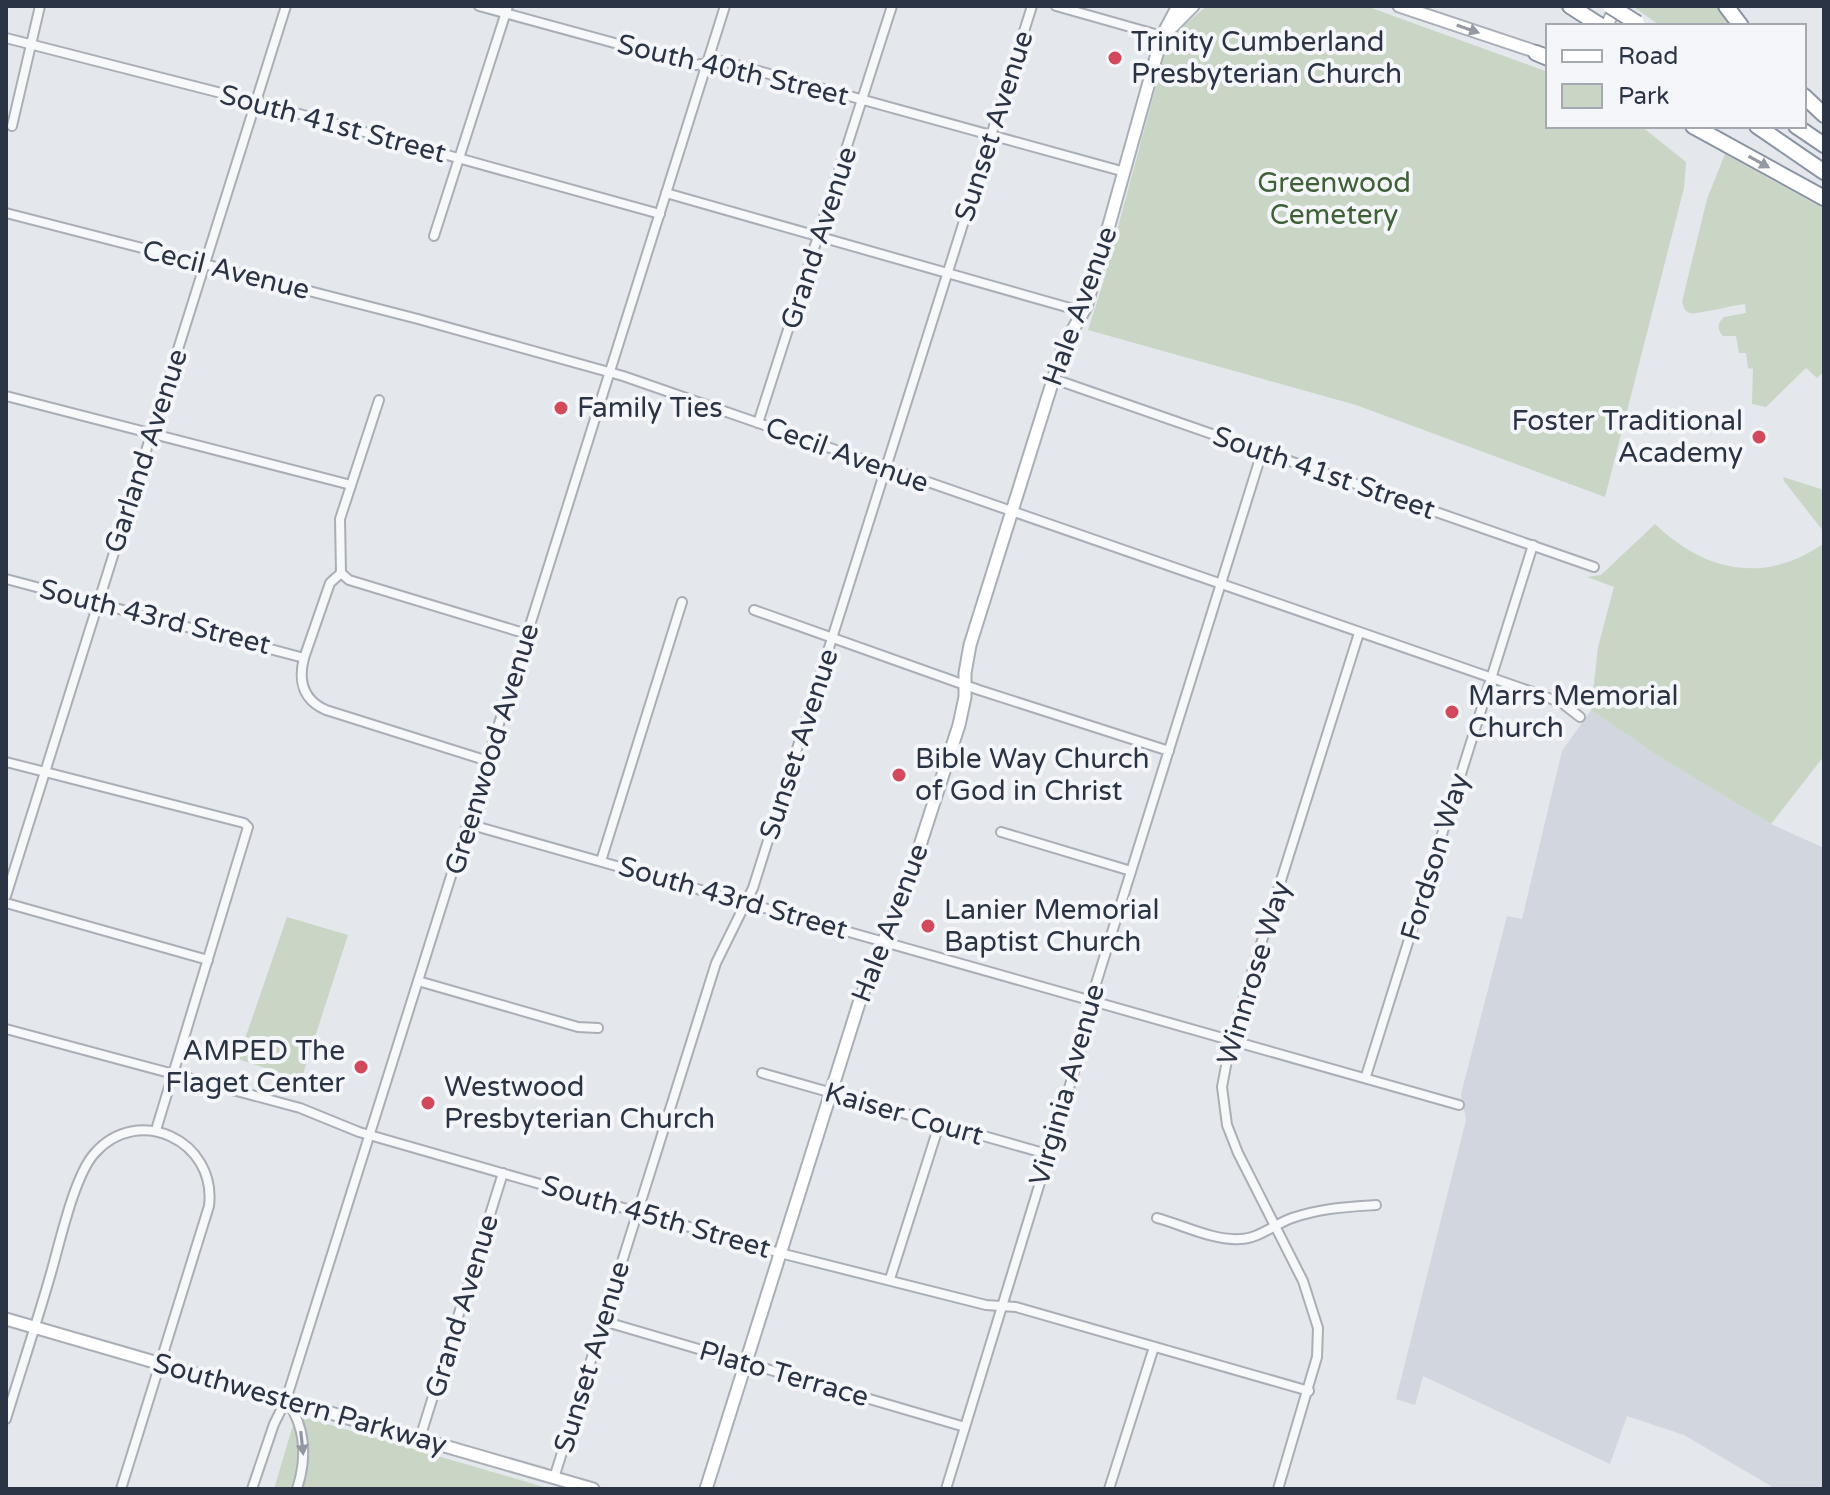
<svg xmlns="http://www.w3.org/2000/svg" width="1830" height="1495" viewBox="0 0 1830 1495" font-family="'Varela Round',sans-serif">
  <rect width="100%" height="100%" fill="#e4e7ec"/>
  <path fill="#d2d6de" d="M1591,710l67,46 113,68 53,24v641h-48l-92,-54 -57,-19 -17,48 -187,-88 -8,29 -19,-6 70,-279 -5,-26 46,-178 15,3 40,-168z"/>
  <g fill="#c9d6c5">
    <path d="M1207,6h159l182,66v54h93l45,36 -2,26 -79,309 -249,-92 -268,-75 15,-47 62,-231 13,-22z"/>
    <path d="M1632,6h87l15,20h-73z"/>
    <path d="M1725,154l99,55v168l-3,-3 -4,4 -11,-10 -40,39 -14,-3 1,-35 -5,-1 -2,-15h-7l-3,-17h-13c-6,-6 -6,-13 1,-19l22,-4 -1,-9c-10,1 -51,11 -55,9 -6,-2 -6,-6 -8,-11l25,-103z"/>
    <path d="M1783,477l41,13v42l-40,-51z"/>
    <path d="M1655,524c50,48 110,61 169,19v213l-53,68 -113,-68 -67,-46 7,-63 16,-60 -27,-10 14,-2z"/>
    <path d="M287,917l61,18 -47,145 -63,-21z"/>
    <path d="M296,1415l255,74h-277z"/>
  </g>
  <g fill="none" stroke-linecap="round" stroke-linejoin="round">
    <g stroke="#a9aeb7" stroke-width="12">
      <g id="street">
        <path d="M479,6l216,59 27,-4 403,111"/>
        <path d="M1056,6l106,30"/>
        <path d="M6,38l250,64 404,112"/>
        <path d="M12,126l28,-120"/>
        <path d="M666,193l418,119"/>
        <path d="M6,213l412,106 205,57 915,318 24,9 18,14"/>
        <path d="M434,236l74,-230"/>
        <path d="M1054,379l540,188"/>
        <path d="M6,396l345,89"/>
        <path d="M379,400l-39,119 1,54 -11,10 -26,75c-6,23 -1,42 22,52l162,51"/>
        <path d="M758,423l134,-417"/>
        <path d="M341,573l8,7 178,54"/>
        <path d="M6,579l298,79"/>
        <path d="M754,610l225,80 190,61"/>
        <path d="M6,762l238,61 4,4 -92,303"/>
        <path d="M468,824l991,281"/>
        <path d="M1001,832l130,39"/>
        <path d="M601,861l81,-259"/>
        <path d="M6,896l280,-890"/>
        <path d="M6,903l202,57"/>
        <path d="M418,981l160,46 20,1"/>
        <path d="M6,1029l294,79 59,24 421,121 206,52 30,2 293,84"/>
        <path d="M762,1073l285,81"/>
        <path d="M1366,1076l167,-531"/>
        <path d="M1157,1218c26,7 57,23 83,21 18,0 35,-15 52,-21 30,-10 54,-11 84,-13"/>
        <path d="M890,1279l49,-154"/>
        <path d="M603,1321l362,106"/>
        <path d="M287,1401c19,27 20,57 10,88"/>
        <path d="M6,1419c15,-49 31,-97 45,-146 9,-31 23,-96 43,-119 44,-51 123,-13 115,52l-88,283"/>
        <path d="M420,1438l83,-265"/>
        <path d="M554,1478l162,-515 37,-75 279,-882"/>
        <path d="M252,1489l22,-65 12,-24 439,-1394"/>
        <path d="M946,1489l146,-476 2,-23 168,-538"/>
        <path d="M1109,1489l45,-142"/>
        <path d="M1278,1489l39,-132 1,-29 -15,-47 -65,-128 -11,-28 -5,-38 9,-48 128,-406"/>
      </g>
    </g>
    <g stroke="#a9aeb7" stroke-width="15">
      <g id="secondary">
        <path d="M1399,6l144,48"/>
        <path d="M1606,26l11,-20"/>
        <path d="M1169,30l24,-24"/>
        <path d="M6,1319l587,170"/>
        <path d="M706,1489l154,-489 51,-127 48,-148 6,-28v-24l5,-28 94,-300 22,-38 76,-271 16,-30"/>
      </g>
    </g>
    <g stroke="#8b94a3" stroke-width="18">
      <g id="highway">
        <path d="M1570,6l31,20"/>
        <path d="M1726,6l15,20"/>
        <path d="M1536,53l12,5"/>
        <path d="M1804,96l20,19"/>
        <path d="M1693,126l131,72"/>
        <path d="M1757,126l67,46"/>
        <path d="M1796,126l28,19"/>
      </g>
    </g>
    <use href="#street" stroke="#f7f8fa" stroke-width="8"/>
    <use href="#secondary" stroke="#fff" stroke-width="11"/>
    <use href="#highway" stroke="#fff" stroke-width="14"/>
    <g stroke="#8b94a3" stroke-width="18" stroke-linecap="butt">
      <path id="highway-bridge" d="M1610,6l27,17"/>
    </g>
    <use href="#highway-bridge" stroke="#fff" stroke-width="14"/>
  </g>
  <defs><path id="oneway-solid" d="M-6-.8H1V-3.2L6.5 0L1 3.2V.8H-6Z" transform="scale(2)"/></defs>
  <g fill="#959aa2">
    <use href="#oneway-solid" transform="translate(1468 29) rotate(19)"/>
    <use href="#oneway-solid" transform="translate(1759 162) rotate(29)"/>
  </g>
  <use fill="#9196a0" href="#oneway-solid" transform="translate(302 1443) rotate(84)"/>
  <g fill="#d1495b" stroke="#f4f6f9" stroke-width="3">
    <circle cx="1115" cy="58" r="8"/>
    <circle cx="561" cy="408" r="8"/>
    <circle cx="1759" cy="437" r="8"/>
    <circle cx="1452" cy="712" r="8"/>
    <circle cx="899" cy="775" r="8"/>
    <circle cx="928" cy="926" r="8"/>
    <circle cx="361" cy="1067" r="8"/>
    <circle cx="428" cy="1103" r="8"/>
  </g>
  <g text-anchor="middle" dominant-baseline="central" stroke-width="8" stroke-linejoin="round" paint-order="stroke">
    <g font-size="28" fill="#2b3445" stroke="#f4f6f9" text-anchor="start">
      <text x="1131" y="42">Trinity Cumberland<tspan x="1131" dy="32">Presbyterian Church</tspan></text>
      <text x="577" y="408">Family Ties</text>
      <text x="1743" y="421" text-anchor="end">Foster Traditional<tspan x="1743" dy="32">Academy</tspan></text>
      <text x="1468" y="696">Marrs Memorial<tspan x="1468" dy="32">Church</tspan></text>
      <text x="915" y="759">Bible Way Church<tspan x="915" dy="32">of God in Christ</tspan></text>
      <text x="944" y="910">Lanier Memorial<tspan x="944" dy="32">Baptist Church</tspan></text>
      <text x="345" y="1051" text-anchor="end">AMPED The<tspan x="345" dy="32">Flaget Center</tspan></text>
      <text x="444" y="1087">Westwood<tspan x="444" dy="32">Presbyterian Church</tspan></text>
    </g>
    <g font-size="28" fill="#2b3445" stroke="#f4f6f9">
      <text transform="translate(733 70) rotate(13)">South 40th Street</text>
      <text transform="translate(333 124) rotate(15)">South 41st Street</text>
      <text transform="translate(994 126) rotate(-72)">Sunset Avenue</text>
      <text transform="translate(819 238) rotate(-72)">Grand Avenue</text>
      <text transform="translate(226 270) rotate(14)">Cecil Avenue</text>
      <text transform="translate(1080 306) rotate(-70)">Hale Avenue</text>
      <text transform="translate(146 451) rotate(-72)">Garland Avenue</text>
      <text transform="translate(847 455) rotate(20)">Cecil Avenue</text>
      <text transform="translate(1324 473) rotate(19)">South 41st Street</text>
      <text transform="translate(155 617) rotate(14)">South 43rd Street</text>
      <text transform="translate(799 744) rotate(-72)">Sunset Avenue</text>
      <text transform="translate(492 749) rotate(-73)">Greenwood Avenue</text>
      <text transform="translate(1435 857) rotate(-73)">Fordson Way</text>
      <text transform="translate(733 898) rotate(16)">South 43rd Street</text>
      <text transform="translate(890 923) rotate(-69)">Hale Avenue</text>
      <text transform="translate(1254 973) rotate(-73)">Winnrose Way</text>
      <text transform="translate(1067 1085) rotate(-74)">Virginia Avenue</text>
      <text transform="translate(904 1114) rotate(16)">Kaiser Court</text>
      <text transform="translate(656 1217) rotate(16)">South 45th Street</text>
      <text transform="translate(462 1306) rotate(-73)">Grand Avenue</text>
      <text transform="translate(592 1357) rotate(-73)">Sunset Avenue</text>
      <text transform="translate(784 1374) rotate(16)">Plato Terrace</text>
      <text transform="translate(300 1404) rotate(16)">Southwestern Parkway</text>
    </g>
    <g font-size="28" fill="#3f6138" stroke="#f4f6f9">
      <text x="1334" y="183">Greenwood<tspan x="1334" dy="32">Cemetery</tspan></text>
    </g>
  </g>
  <rect width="1830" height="1495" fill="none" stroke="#2b3445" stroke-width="16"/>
  <rect x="1546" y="24" width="260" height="104" fill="#f4f6f9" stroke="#a4a8b1" stroke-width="2"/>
  <rect x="1562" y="50" width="40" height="12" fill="#ffffff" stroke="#a4a8b1" stroke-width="2"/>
  <text x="1618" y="64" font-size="24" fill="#2b3445">Road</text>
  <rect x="1562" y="84" width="40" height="24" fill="#c9d6c5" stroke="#a4a8b1" stroke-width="2"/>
  <text x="1618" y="104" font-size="24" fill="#2b3445">Park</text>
</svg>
